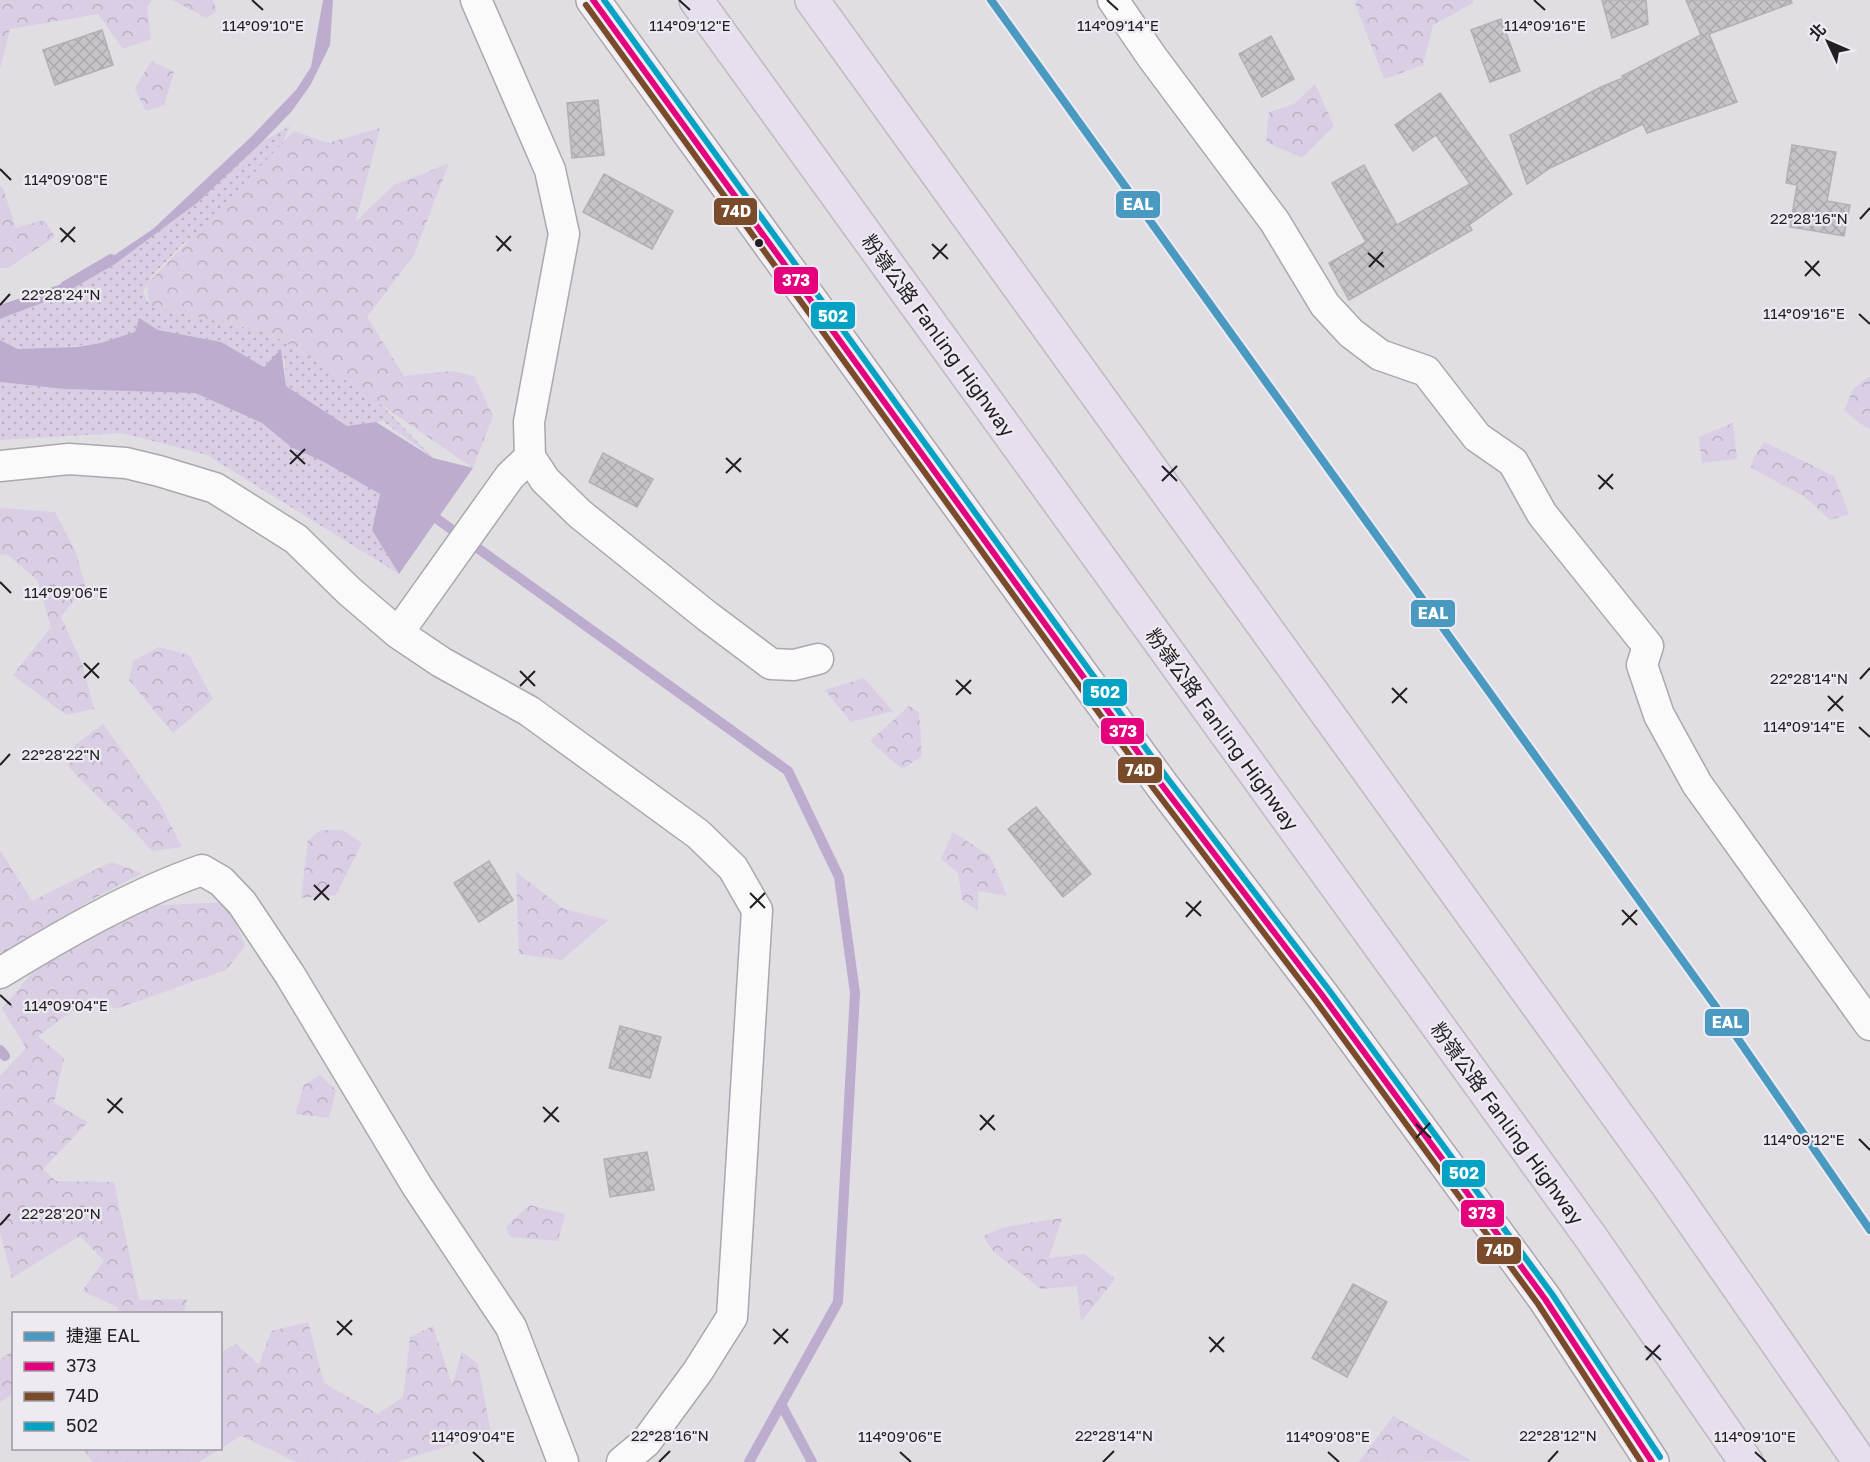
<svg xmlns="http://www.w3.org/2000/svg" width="1870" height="1462" viewBox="0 0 1870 1462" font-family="'Golos Text','Noto Sans TC',sans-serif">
  <defs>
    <pattern id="grass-dots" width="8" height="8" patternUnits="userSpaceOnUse" patternTransform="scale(1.5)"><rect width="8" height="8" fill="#d9cee4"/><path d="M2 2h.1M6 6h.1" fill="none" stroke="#bab0c3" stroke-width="1.8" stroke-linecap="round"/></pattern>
    <pattern id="forest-crowns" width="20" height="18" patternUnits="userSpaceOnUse" patternTransform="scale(1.5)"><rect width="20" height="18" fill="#d9cee4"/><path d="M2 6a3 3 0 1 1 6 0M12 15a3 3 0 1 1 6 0" fill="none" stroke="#bab0c3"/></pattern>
    <pattern id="building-cross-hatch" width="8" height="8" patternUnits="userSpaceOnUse" patternTransform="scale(1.5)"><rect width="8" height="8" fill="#c6c4c8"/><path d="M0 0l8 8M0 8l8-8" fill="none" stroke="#aaa8ac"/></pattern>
  </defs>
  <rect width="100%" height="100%" fill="#e0dee3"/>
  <g fill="url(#grass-dots)">
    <path d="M290,126l-17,39 -30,35 -59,43 -33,34 -8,15 7,14 119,27 98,57 66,68 -50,-37 -36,5 -61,-40 -1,-23 -4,-13 -17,17 -43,-25 -63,-12 -19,-11 -4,13 -30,11 -81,8 -24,-11v-21l60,-23 55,-32 82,-61 65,-61z"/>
    <path d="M0,382l65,7 123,1 74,33 29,24 29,13 61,34 -9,36 27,44 -192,-119 -85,-22 -122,7z"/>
  </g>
  <g fill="url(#forest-crowns)">
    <path d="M0,0h152l-5,7 4,32 -28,10 -25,-35 -88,15 -10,40z"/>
    <path d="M172,0h41l4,11 -11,7z"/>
    <path d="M1358,0h115v3l-40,22 -10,40 -39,14 -29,-76z"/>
    <path d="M151,61l23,11 -10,33 -18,6 -11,-22z"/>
    <path d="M1315,84l19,42 -32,32 -36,-16 3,-30 25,-8z"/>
    <path d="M380,128l-24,93 38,-36 55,-22 -35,92 -47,62 37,59 47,-5 23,5 19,40 -20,52 -160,-110 -44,-25 -120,-27 -2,-22 147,-153 34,12z"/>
    <path d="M0,186l3,2 13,40 28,-8 11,17 -47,31h-8z"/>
    <path d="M1870,376v53l-11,-6 -15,-13 10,-22z"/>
    <path d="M1733,423l4,36 -35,4 -3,-26z"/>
    <path d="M1764,442l70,34 15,38 -19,6 -25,-23 -54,-29 3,-11z"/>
    <path d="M0,508l55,4 21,40 9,34 -24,31 21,46 12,46 -28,6 -53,-40 38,-48 -14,-47 -30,-26 -7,1z"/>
    <path d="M159,647l30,8 24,44 -40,34 -44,-53 4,-19z"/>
    <path d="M864,678l29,33 -42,11 -26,-32z"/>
    <path d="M909,706l10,6 3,44 -20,13 -32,-28z"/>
    <path d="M103,724l57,80 22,43 -30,4c-26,-31 -57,-55 -84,-85l7,-21z"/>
    <path d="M321,830h22l19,13 -26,52 -35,3 7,-58z"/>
    <path d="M953,832l37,24 17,40 -29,-5v20l-16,-11 -4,-27 -17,-14z"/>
    <path d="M0,850l32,51 79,-39 31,11 -51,27 -75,47 -16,6z"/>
    <path d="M516,872l48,37 44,11 -46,40 -43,-6z"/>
    <path d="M227,902l18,44 -19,24 -110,39 -22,-13 -56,40 26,22 -10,45 34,19 -45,47 13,12 58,1 25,118 48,-1 -3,14h-64l-3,-6 -35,-16 22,-30 -24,-25 -68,42 -12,-46v-156l26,-28 -24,-39 39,-47 97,-56z"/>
    <path d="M320,1075l16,15 -7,28 -34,-4 9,-29z"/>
    <path d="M530,1205l35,9 -7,27 -48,-4 -4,-11z"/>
    <path d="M1062,1218l-13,40 36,-4 30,25 -34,43 -4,-36 -36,3 -47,-37 -11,-16 21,-9z"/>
    <path d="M308,1322l16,61 54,31 25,-17 7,-60 23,-11 19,59 10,-33 16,12 13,69 -95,29h-99l-56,-26 -20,12v-96l15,-8 23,21 12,-34z"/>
    <path d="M13,1350v44l-13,8v-42z"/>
    <path d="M1393,1416l79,45 -113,1z"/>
    <path d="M181,1449l3,3 1,-3h35l-21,13h-106l-11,-13z"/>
  </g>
  <g fill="#bcaccd">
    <path d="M323,0h10l-3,45 -19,39 -19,27 -30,31 -65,61 -82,61 -55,32 -60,23v-14l82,-28 71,-48 98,-92 45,-47 15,-23z"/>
    <path d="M139,318l19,12 63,12 43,25 17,-18 5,37 61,40 29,-4 57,36 40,10 -74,106 -27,-44 8,-36 -56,-32 -33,-15 -29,-24 -67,-30 -130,-4 -65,-7v-42l18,9 58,-2 25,-4 34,-11z"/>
  </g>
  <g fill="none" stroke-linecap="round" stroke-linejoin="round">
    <g stroke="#bcaccd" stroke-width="10">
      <path d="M65,286l46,-27"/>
      <path d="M426,511l362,260 51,106 16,116 -17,309 -89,160"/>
      <path d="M0,1050l5,6"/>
      <path d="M781,1404l31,58"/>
    </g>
  </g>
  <g fill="url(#building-cross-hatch)" stroke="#b2b0b4" stroke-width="1.5">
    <path d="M1602,0h44l2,24 -36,14z"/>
    <path d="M1686,0h105l1,3 -83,31 28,68 -90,31 -4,-9 -93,44 -23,16 -17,-49 91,-48 22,-9 -1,-2 79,-41z"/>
    <path d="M1501,19l19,52 -30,11 -19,-52z"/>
    <path d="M102,30l11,35 -58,20 -12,-35z"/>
    <path d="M1271,36l23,43 -32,18 -23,-43z"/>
    <path d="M1440,93l72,101 -43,31 3,5 -123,70 -20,-37 37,-21 -34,-59 32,-18 33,60 73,-41 -34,-49 -23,16 -18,-26z"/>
    <path d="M598,100l6,55 -32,3 -5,-55z"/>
    <path d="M1792,145l44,7 -9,49 23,4 -6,31 -54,-9 7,-42 -11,-2z"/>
    <path d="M604,174l69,37 -21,38 -69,-37z"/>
    <path d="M603,453l50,26 -16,28 -48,-25z"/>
    <path d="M1036,807l55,67 -28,23 -55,-68z"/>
    <path d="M489,861l24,39 -34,22 -25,-39z"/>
    <path d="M620,1026l41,11 -11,41 -41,-10z"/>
    <path d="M647,1152l7,38 -44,7 -6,-38z"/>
    <path d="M1353,1284l34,18 -40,75 -35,-19z"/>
  </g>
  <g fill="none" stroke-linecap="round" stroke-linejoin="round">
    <g stroke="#aaa8ac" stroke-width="33">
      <g id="minor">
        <path d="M476,0l74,170 14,64 -35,188 1,35 15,23 35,34 127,102 64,48 23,1 24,-6"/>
        <path d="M1113,0l39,57 123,165 50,83 26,28 29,22 46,16 51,66 36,25 29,52 106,132 -6,19 17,50 38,69 173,241"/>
        <path d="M0,466l69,-7 57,4 33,8 56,17 81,51 53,52 49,42 43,29 88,49 169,123 35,34 24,42 -25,407 -34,54 -52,71 -24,20"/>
        <path d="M398,633l112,-157 20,-19"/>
        <path d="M0,973c64,-39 131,-78 202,-103l19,11 21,22 48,72 127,211 94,141 52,135"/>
      </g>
    </g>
    <g stroke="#aaa8ac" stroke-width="36">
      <path id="secondary" d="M593,0l568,784 161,211 223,304 107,163"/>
    </g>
    <g stroke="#bbbabc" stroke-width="36">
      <g id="motorway">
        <path d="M696,0l896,1239 154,223"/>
        <path d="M812,0l855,1184 193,278"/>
      </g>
    </g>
    <use href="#minor" stroke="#fafafb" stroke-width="30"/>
    <use href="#secondary" stroke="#f4f2f7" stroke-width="33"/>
    <use href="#motorway" stroke="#e7dfee" stroke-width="33"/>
    <g stroke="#eeeaf1" stroke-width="10">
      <path id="bus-1" d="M593,0l568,784 161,211 223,304 107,163"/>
    </g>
    <g stroke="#eeeaf1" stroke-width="10">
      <path id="bus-2" d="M586,5l568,784 161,211 223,304 103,158"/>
    </g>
    <g stroke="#eeeaf1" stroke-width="10">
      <path id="bus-3" d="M604,0l564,779 161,211 223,304 108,163"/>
    </g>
    <use href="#bus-1" stroke="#e5007d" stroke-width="6"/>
    <use href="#bus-2" stroke="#7a4b2a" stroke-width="6"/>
    <use href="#bus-3" stroke="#02a2c5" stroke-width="6"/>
    <g stroke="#eeeaf1" stroke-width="12">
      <path id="metro-1" d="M991,0l725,1007 154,223"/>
    </g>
    <use href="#metro-1" stroke="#4999c0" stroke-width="8"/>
  </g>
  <path fill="none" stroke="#201f22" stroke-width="2" d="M252,0l11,10M679,0l11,10M1107,0l11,10M1534,0l11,10M0,169l11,11M1860,219l10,-11M60,228l15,14M496,236l15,15M61,242l14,-15M932,244l16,15M497,251l14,-15M1368,253l16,14M933,259l14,-15M1805,261l15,15M1369,267l14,-15M1805,276l14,-15M0,305l10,-11M1859,314l11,10M290,450l15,14M726,458l15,14M290,464l15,-15M1162,466l15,15M726,473l15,-15M1598,475l15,14M1162,481l15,-15M1599,489l14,-15M0,582l11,11M84,663l15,15M520,671l15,15M84,678l15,-15M1860,679l10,-11M956,680l15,14M520,686l15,-15M1392,688l15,15M956,695l15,-15M1828,696l15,15M1392,703l15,-15M1828,711l15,-15M1859,727l11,10M0,765l10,-11M314,885l15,15M750,893l15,15M314,900l15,-15M1186,902l15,14M750,908l15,-15M1622,910l15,15M1186,917l15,-16M1622,925l15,-15M0,995l11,10M107,1099l16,14M543,1107l16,15M108,1113l14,-15M980,1115l15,15M544,1122l14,-15M1416,1124l15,14M980,1130l14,-15M1416,1138l14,-15M1859,1139l11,11M0,1225l10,-11M337,1321l15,14M773,1329l15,14M337,1335l15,-15M1209,1337l15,15M774,1344l14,-15M1645,1346l16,14M1210,1352l14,-15M1646,1360l14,-15M473,1452l11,10M900,1452l11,10M1328,1452l11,10M1755,1452l11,10M659,1462l11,-11M1103,1462l11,-11M1548,1462l10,-11"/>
  <circle fill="#201f22" stroke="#eeeaf1" stroke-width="2" cx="759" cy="243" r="5"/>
  <g text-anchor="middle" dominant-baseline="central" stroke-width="4.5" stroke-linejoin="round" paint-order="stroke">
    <g font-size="20" fill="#201f22" stroke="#eeeaf1">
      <text transform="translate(939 335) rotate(54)">粉嶺公路 Fanling Highway</text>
      <text transform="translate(1223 729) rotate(54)">粉嶺公路 Fanling Highway</text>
      <text transform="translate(1508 1123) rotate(54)">粉嶺公路 Fanling Highway</text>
    </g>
  </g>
  <g font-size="15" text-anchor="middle" fill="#201f22" stroke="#eeeaf1" stroke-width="4.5" stroke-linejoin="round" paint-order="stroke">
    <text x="263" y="31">114°09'10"E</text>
    <text x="690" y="31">114°09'12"E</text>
    <text x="1118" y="31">114°09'14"E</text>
    <text x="1545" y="31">114°09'16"E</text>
    <text x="66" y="185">114°09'08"E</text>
    <text x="1809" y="224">22°28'16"N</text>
    <text x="61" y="300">22°28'24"N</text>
    <text x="1804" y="319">114°09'16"E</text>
    <text x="66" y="598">114°09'06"E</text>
    <text x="1809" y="684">22°28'14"N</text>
    <text x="1804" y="732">114°09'14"E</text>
    <text x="61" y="760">22°28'22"N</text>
    <text x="66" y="1011">114°09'04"E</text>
    <text x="1804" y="1145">114°09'12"E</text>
    <text x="61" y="1219">22°28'20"N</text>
    <text x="670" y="1441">22°28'16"N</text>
    <text x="1114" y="1441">22°28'14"N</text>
    <text x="1558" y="1441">22°28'12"N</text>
    <text x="473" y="1442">114°09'04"E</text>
    <text x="900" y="1442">114°09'06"E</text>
    <text x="1328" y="1442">114°09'08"E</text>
    <text x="1755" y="1442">114°09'10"E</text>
  </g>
  <g stroke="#eeeaf1" stroke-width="2">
    <rect x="1115" y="190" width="46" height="29" rx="6" fill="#4999c0"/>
    <rect x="713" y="197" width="45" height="29" rx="6" fill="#7a4b2a"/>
    <rect x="773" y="266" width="46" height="29" rx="6" fill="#e5007d"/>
    <rect x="810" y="301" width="46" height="29" rx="6" fill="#02a2c5"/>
    <rect x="1410" y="599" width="46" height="29" rx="6" fill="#4999c0"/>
    <rect x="1082" y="678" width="46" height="29" rx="6" fill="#02a2c5"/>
    <rect x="1100" y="717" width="45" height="28" rx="6" fill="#e5007d"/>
    <rect x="1117" y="756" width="46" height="28" rx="6" fill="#7a4b2a"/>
    <rect x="1704" y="1008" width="46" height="29" rx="6" fill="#4999c0"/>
    <rect x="1441" y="1159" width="45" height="29" rx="6" fill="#02a2c5"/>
    <rect x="1460" y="1199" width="45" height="29" rx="6" fill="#e5007d"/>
    <rect x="1476" y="1236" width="46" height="29" rx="6" fill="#7a4b2a"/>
  </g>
  <g font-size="16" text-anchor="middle" font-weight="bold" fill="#fff">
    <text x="1138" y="210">EAL</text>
    <text x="736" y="217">74D</text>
    <text x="796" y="286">373</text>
    <text x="833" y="322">502</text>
    <text x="1433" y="619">EAL</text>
    <text x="1105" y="698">502</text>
    <text x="1123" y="737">373</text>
    <text x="1140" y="776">74D</text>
    <text x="1727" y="1028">EAL</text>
    <text x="1464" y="1179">502</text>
    <text x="1482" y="1219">373</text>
    <text x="1499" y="1256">74D</text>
  </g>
  <rect x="12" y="1312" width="210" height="138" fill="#eeeaf1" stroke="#9c999e" stroke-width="1.5"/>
  <rect x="24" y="1332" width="30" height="9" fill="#4999c0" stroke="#9c999e" stroke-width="1.5"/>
  <text x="66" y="1342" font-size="18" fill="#201f22">捷運 EAL</text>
  <rect x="24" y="1362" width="30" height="9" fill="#e5007d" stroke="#9c999e" stroke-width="1.5"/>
  <text x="66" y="1372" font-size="18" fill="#201f22">373</text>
  <rect x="24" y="1392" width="30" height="9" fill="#7a4b2a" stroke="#9c999e" stroke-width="1.5"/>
  <text x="66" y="1402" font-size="18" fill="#201f22">74D</text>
  <rect x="24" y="1422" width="30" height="9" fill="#02a2c5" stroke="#9c999e" stroke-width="1.5"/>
  <text x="66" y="1432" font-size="18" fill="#201f22">502</text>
  <g transform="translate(1828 42) rotate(314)" stroke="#eeeaf1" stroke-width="4.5" paint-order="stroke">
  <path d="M0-4.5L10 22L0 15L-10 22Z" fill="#201f22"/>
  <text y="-9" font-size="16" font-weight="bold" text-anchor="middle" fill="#201f22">北</text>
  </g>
</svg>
